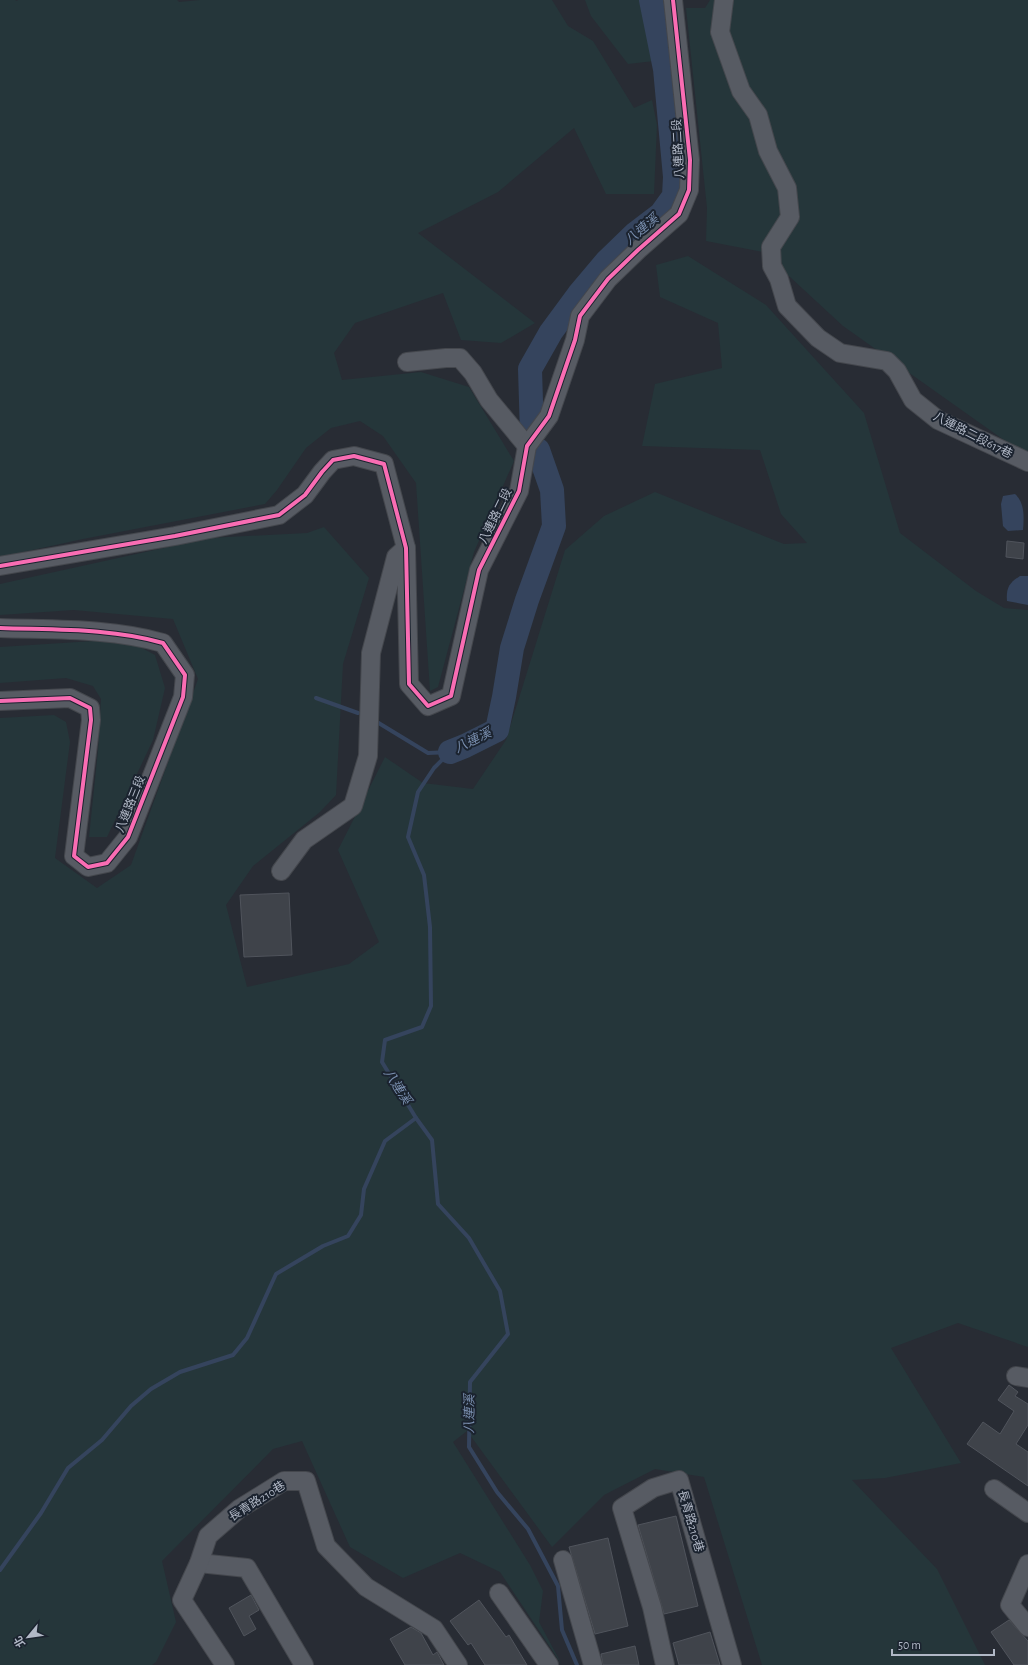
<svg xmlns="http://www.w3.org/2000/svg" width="1028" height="1665" viewBox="0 0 1028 1665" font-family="'Alegreya Sans','Noto Sans TC',sans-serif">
  <rect width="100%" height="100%" fill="#282c34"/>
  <g fill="#25363a">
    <path d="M0,0h15l2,1 1,-1h159l2,2 21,-2h352l16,26 25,15 41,67 18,-8 5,25 -3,69h-48l-32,-66 -76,64 -80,41 117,90 -34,20 -40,-3 -18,-47 -88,30 -21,30 8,27 79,-8 48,15 45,74 -40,91 -36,135 -8,4 -14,-208 -33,-47 -23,-15 -29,7 -25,20 -29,42 -12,14 -182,35 -83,18z"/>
    <path d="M585,0h54l15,61 -26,3 -37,-48z"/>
    <path d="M710,0h318v457l-185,-131 -80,-74 -57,-11 1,-33 -21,-200h19z"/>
    <path d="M688,256l78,49 98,108 36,120 76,58 28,17 24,2v737l-70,-24 -67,25 70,115 -76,15 -33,2 85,89 48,96h-223l-58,-188 -49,-8 -51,26 -52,52 -85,-116 -14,11 77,123 13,26 -4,31 23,43 -62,-93 -40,-19 -57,25 -53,-31 -48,-106 -29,8 -111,112 14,61 -20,40 -4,3h-152v-947l54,-3 12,7 4,20 -15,116 42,30 34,-23 67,-186 -25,-60 -99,-9 -74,5v-31l209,-46 98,-5 17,-6 45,51 -26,86 -7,131 -16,17 -67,54 -27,39 21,82 102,-23 30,-22 -41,-92 47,-93 38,26 50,6 33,-49 59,-190 39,-34 51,-24 129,52 23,-1 -26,-29 -21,-64 -118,-4 13,-62 67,-16 -4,-45 -58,-26 -4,-32z"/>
    <path d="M125,639l30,16 10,33 -12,52 -46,97h-18l9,-86 3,-52 -8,-13 -27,-8 -66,5v-36z"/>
  </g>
  <g fill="#35445d">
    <path d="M1015,494c10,9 9,23 8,36l-15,1 -5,-5 -2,-22 2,-8z"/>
    <path d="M1020,576h8v29l-21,-4c-1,-13 2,-18 13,-25z"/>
  </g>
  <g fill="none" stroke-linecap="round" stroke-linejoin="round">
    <g stroke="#35445d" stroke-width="4">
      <path d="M316,698l42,15"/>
      <path d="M377,722l51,31 22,-1"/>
      <path d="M450,752l-16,16 -16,24 -10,45 16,38 6,52 1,79 -9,21 -37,13 -3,22 34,56 16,22 6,64 31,34 31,53 8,43 -38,48 -1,65 28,45 31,37 30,57 4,44 15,35"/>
      <path d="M0,1570l41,-57 27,-45 34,-28 29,-34 20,-17 29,-17 53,-17 14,-17 29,-64 47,-28 25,-10 13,-21 3,-26 21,-48 31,-23"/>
    </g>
    <g stroke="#35445d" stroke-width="24">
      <path d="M532,434l-2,-65 21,-37 28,-38 27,-32 30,-29 25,-19 13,-18 1,-19 -10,-108 -14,-69"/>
      <path d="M450,752l15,-6 32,-16 7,-33 8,-49 15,-48 27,-74 -2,-36 -14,-40"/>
    </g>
  </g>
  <g fill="#3f434a" stroke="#50545c">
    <path d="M1007,541l17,2 -1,16 -17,-2z"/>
    <path d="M289,893l3,62 -48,2 -4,-62z"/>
    <path d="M1009,1385l9,7 -3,4 13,8v21l-12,19 12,8v34l-61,-42 16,-22 17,12 14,-23 -16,-11z"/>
    <path d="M676,1516l22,90 -34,8 -26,-89z"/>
    <path d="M608,1538l20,88 -33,8 -26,-87z"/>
    <path d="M251,1595l8,15 -10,6 7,13 -12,7 -15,-28z"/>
    <path d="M479,1600l27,37 3,-2 18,30h-42l-14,-22 -3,2 -18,-24z"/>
    <path d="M1009,1620l19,21v24h-14l-23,-33z"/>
    <path d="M411,1627l10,6 12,22 4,-3 7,13h-39l-15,-26z"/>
    <path d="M710,1632l10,33h-41l-6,-22z"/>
    <path d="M635,1646l4,19h-36l-2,-11z"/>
  </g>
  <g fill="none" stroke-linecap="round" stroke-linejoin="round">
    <g stroke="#44474d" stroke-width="20">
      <g id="minor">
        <path d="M724,0l-4,32 21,59 17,24 10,36 19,37 3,29 -19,30 1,19 7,13 8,27 31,32 22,15 47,8 10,10 16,29 25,20 90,42"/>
        <path d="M407,362l39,-4h14l13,15 16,27 38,46"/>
        <path d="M0,566l175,-30 104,-21 26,-20 17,-23 11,-12 21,-4 30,8 22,84 3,136 19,22 23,-10 28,-126 40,-79 8,-45 22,-30 26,-76 5,-24 28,-37 30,-29 41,-36 10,-24 1,-30 -17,-160"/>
        <path d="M0,628c54,2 111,0 163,15l22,32 -2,22 -55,140 -21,26 -19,4 -14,-11 17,-136 -1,-12 -20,-10 -70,3"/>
        <path d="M281,871l23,-31 49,-34 15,-50 3,-103 25,-96 10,-9"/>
        <path d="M1016,1376l12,2"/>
        <path d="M994,1489l34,24"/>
        <path d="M563,1560l30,105"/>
        <path d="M199,1563l48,5 57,97"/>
        <path d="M1028,1564l-18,41 18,22"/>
        <path d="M499,1593l50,72"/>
        <path d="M225,1665l-43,-65 17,-37 9,-27 31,-27 45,-28h22l20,65 40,41 68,42 24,36"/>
        <path d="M665,1665l-13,-58 -30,-99 31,-20 26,-8 53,185"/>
      </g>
    </g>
    <use href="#minor" stroke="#575b63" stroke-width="18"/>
    <g stroke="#1b232f" stroke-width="6">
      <g id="cycleway">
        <path d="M0,566l175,-30 104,-21 26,-20 17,-23 11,-12 21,-4 30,8 22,84 3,136 19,22 23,-10 28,-126 40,-79 8,-45 22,-30 26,-76 5,-24 28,-37 30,-29 41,-36 10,-24 1,-30 -17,-160"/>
        <path d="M0,628c54,2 111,0 163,15l22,32 -2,22 -55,140 -21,26 -19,4 -14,-11 17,-136 -1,-12 -20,-10 -70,3"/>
      </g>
    </g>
    <use href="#cycleway" stroke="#f96db3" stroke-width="4"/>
  </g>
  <g text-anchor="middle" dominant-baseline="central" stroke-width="4" stroke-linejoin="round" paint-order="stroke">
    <g font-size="12" fill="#b1b8c6" stroke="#1b232f">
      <text transform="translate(678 149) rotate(-93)">八連路二段</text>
      <text transform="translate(973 435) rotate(27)">八連路二段617巷</text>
      <text transform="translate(495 516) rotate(-64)">八連路二段</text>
      <text transform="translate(130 804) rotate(-68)">八連路三段</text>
      <text transform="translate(257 1501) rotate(-32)">長青路210巷</text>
      <text transform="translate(691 1521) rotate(74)">長青路210巷</text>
    </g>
    <g font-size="13" font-style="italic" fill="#798eae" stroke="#1b232f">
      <text transform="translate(642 230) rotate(-40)">八連溪</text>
      <text transform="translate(473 741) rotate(-26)">八連溪</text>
      <text transform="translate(397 1087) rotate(57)">八連溪</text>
      <text transform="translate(470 1414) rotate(-89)">八連溪</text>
    </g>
  </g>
  <g transform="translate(28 1637) rotate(241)" stroke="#1b232f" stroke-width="3" paint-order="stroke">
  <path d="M0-3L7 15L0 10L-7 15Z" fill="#b1b8c6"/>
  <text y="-6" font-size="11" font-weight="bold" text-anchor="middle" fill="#b1b8c6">北</text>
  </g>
  <path d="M892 1649v6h102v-6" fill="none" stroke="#b1b8c6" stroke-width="2"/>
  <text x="898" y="1649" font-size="12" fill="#b1b8c6" stroke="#1b232f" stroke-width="3" paint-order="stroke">50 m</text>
</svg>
